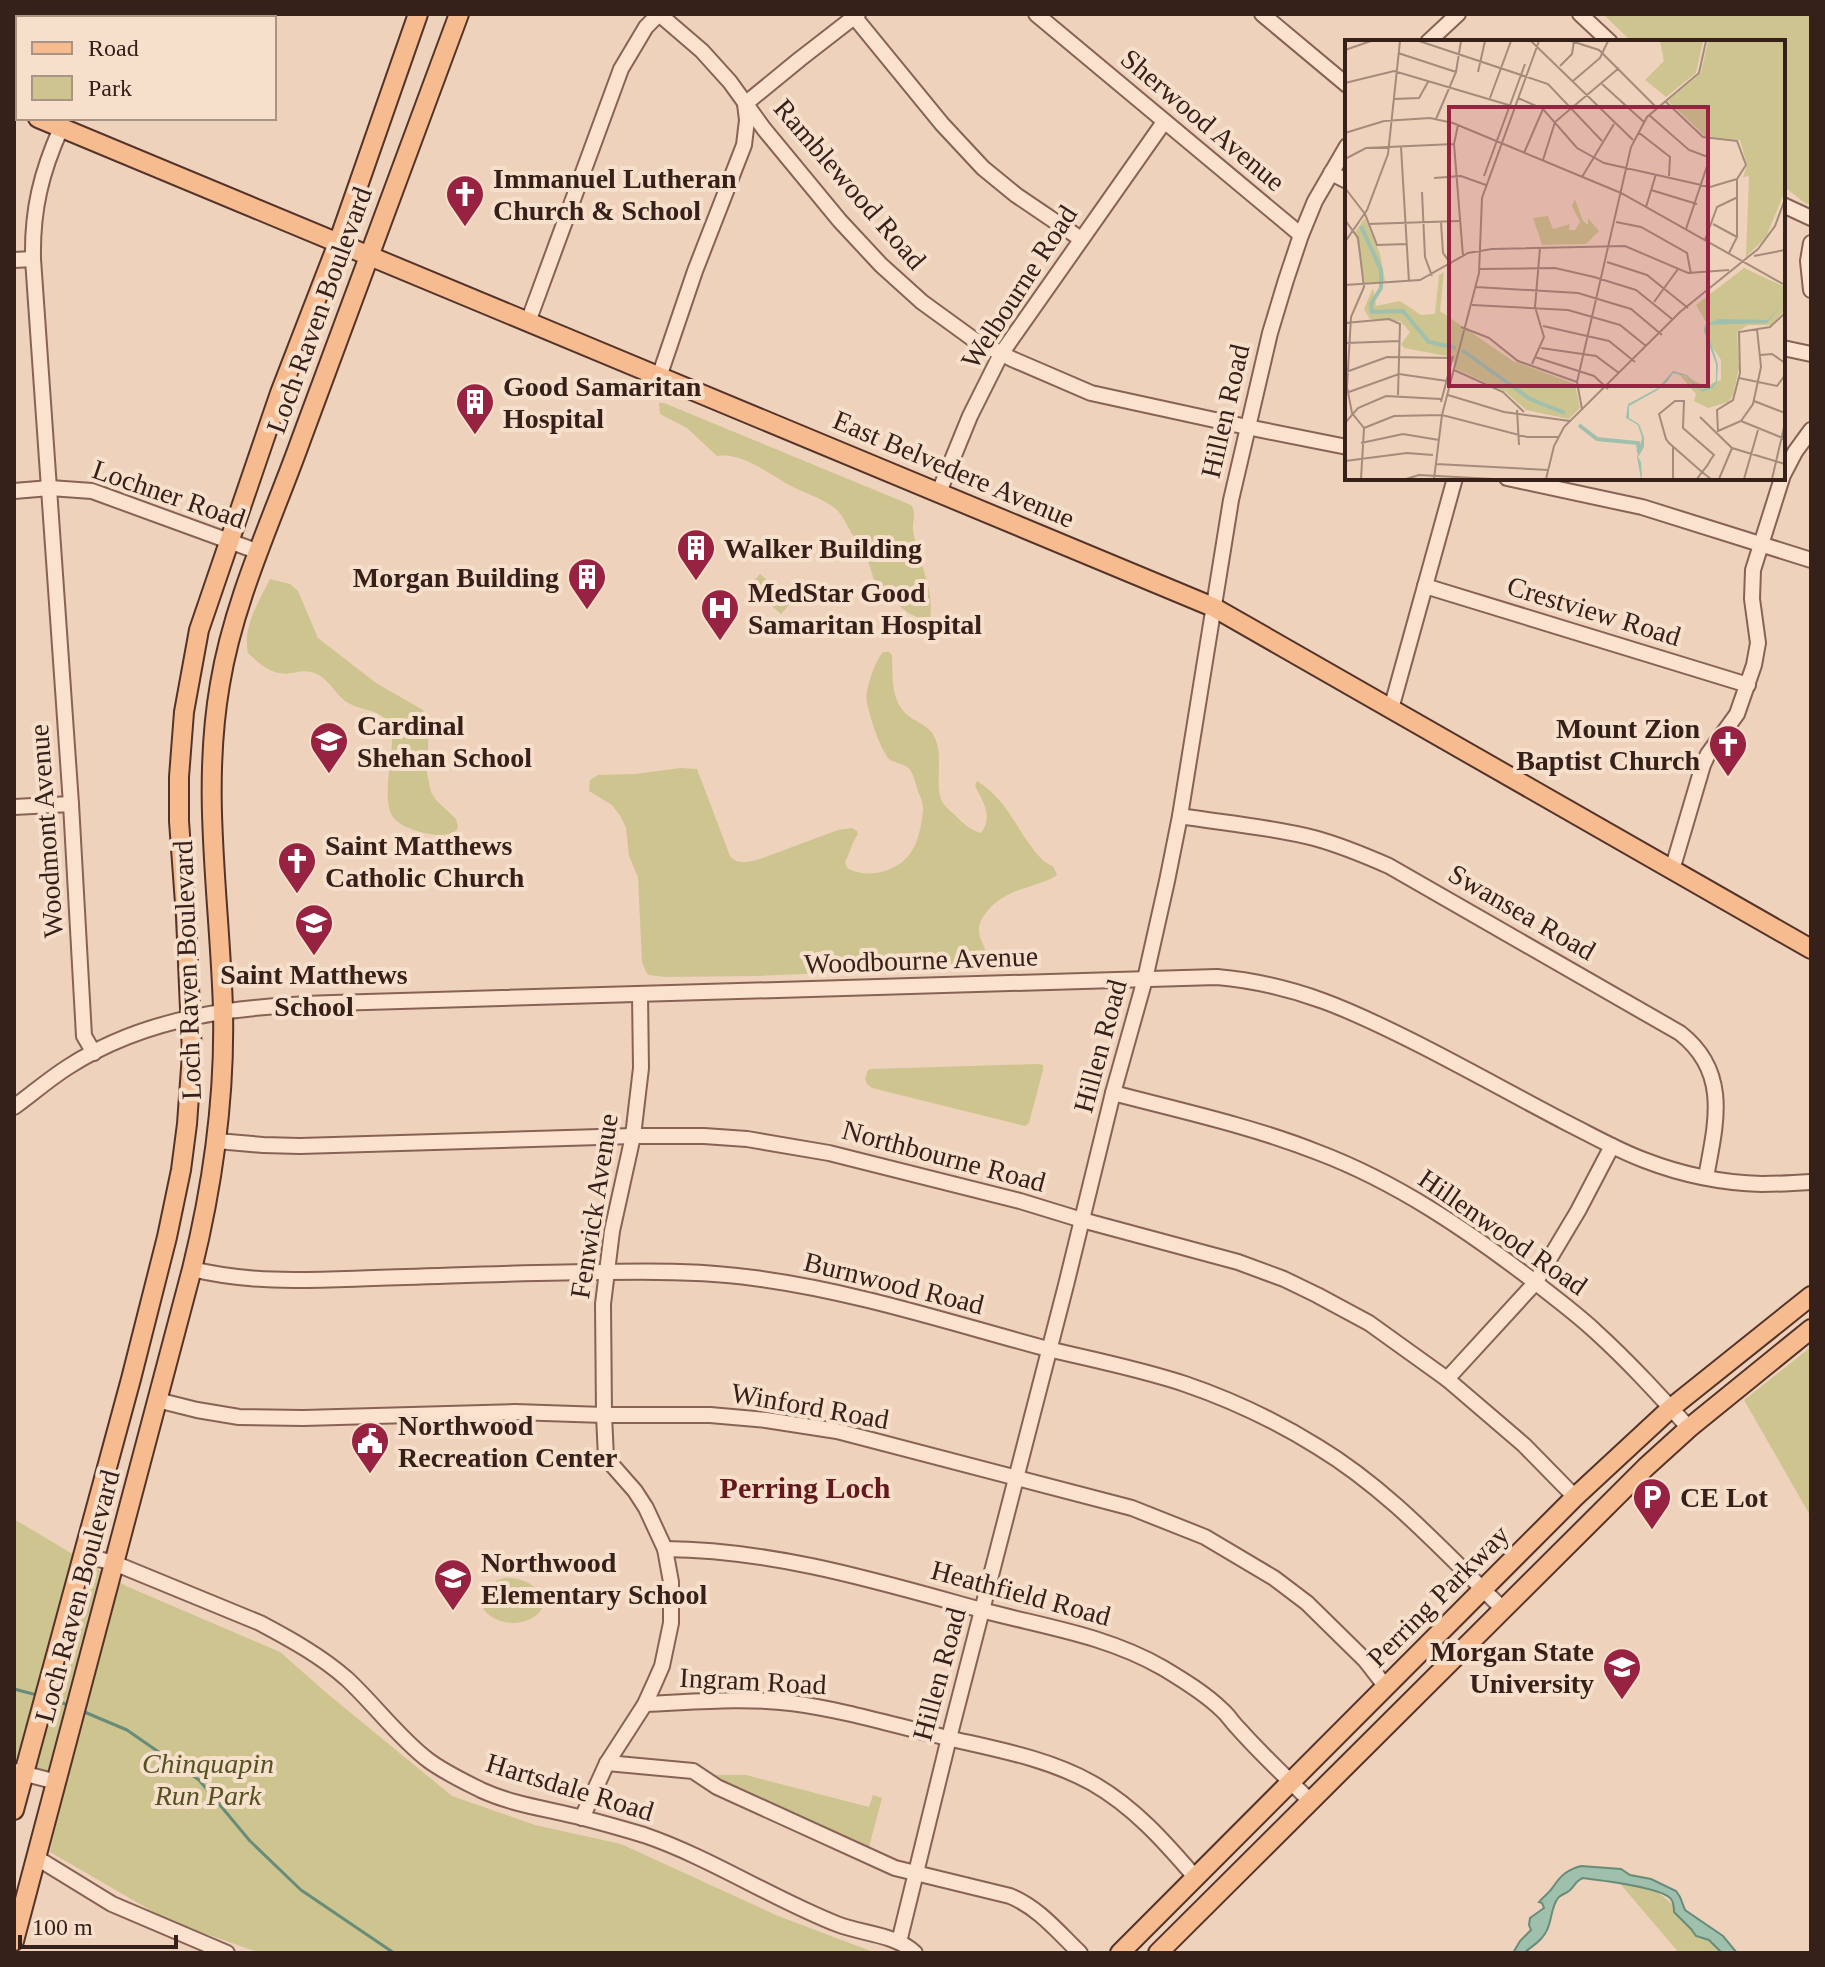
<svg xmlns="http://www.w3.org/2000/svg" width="1825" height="1967" viewBox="0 0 1825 1967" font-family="'Times New Roman',serif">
  <rect width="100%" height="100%" fill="#efd2bb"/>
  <g fill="#cdc48f">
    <path d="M1603,14h208v191l-6,-2 -22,-17v-144h-151z"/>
    <path d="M659,403h5l247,102c6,9 1,15 2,25 4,29 22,58 17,88 -25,3 -34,-22 -54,-30 -6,-26 -11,-34 -25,-56 -4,-7 -8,-15 -13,-21 -13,-12 -29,-16 -43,-23 -24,-12 -51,-36 -78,-32l-30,-28 -27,-14z"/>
    <path d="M760,574l32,28 -11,12 -32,-28z"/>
    <path d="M270,579l20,5 8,7 20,47 58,45 47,27 6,12 -2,52 4,18 5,8 20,19 2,8 -2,4c-11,6 -24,4 -36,1 -10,-3 -21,-7 -27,-15 -12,-17 0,-59 -1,-80 -4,-32 -27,-22 -47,-36 -10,-8 -16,-21 -28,-27 -17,-7 -23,2 -37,-1 -11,-1 -24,-12 -32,-20 -6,-25 11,-52 22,-74z"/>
    <path d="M883,652h6l3,3c1,22 -2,48 18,62 8,6 19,9 24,19 11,21 -1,50 9,67 3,5 9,9 13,13 7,8 15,14 25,17 12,-16 3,-30 -6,-47l2,-5 3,2c9,6 17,14 24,23 12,15 32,56 49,60l4,9c-6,5 -15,7 -23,10 -20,6 -39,13 -51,32 -18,28 32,38 -29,52l-84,5 -45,-1 -67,3 -93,1 -16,-2 -3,-3 -4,-10 -4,-85 -9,-21 -3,-28 -5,-11 -9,-12 -23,-14 1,-11 8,-5 37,-1 46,-6 16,1 33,87c7,9 17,6 27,4l81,-30 14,-2 5,3 1,3c-6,8 -8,19 -13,28l2,6c12,7 28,7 41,2 27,-10 32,-34 35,-59 1,-8 -4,-16 -6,-23 -2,-6 -3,-12 -6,-17 -7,-10 -20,-6 -25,-16 -9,-15 -15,-35 -19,-52 -3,-11 8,-42 16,-51z"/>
    <path d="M1038,1064l5,1v5l-14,53 -4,3 -153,-38 -5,-4 -2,-5 3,-9 4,-1z"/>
    <path d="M1811,1347v170l-67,-117z"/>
    <path d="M14,1519l112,67 154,66 49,43 123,101 83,29 86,19 157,72 98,37h-616l-91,-32 -119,-69 16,-75 -52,-15z"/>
    <path d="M504,1578c28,-3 58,27 24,42 -34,14 -74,-26 -24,-42z"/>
    <path d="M716,1775h30l123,32 4,-12 9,3 -14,53 -152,-70z"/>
    <path d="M1617,1880l30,3 84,70h-52z"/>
  </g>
  <path fill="#a0c0ae" stroke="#678d7a" stroke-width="2" d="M1581,1866l40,3 9,6 21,4 25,12 4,6 5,13 38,26 14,17h-15l-13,-13 -13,-4 -5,-7 -17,-17c0,-5 0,-9 -3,-13 -9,-12 -72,-19 -88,-21 -8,3 -8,8 -14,13 -4,3 -9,4 -11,7 -7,9 -6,22 -11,32 -4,10 -15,16 -23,23h-11l7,-12 11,-11 -2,-5 1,-7 14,-10 -2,-5 -3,-1c4,-5 10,-9 14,-15 8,-12 14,-17 28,-21z"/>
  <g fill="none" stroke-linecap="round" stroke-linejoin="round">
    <g stroke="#678d7a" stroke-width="3">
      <path d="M14,1689l23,6"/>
      <path d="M52,1699l16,6"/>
      <path d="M82,1711l45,19 72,50 51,61 51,49 93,63"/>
    </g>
    <g stroke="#876255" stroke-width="18">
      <g id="minor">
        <path d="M659,14l43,37 28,31 34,47 76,92 41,44 41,37 51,37 39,20 79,34 156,34 100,20"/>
        <path d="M852,14l90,110 41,44 33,27 65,44"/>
        <path d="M1036,14l265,221"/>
        <path d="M1262,14l85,71"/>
        <path d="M1580,14l30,28"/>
        <path d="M1428,42l30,-28"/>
        <path d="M61,128c-20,45 -29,82 -28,131l38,545 13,232 10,17"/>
        <path d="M1331,173l16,8"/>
        <path d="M1783,205l28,13"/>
        <path d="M1811,243l-3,18 3,29"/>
        <path d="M14,260l19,-1"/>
        <path d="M528,322l93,-253 25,-42 13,-13"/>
        <path d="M1783,348l28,6"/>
        <path d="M659,377l36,-106 49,-126 3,-25 -2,-16 55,-45 58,-45"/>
        <path d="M1783,475l12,-23 16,-22"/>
        <path d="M1507,478l135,29 169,53"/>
        <path d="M14,491l36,-3 42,3 167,61"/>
        <path d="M939,492l31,-76 31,-62 163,-232"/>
        <path d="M1425,586l323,99"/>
        <path d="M1391,709l64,-231"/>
        <path d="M14,807l57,-3"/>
        <path d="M1180,816c44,7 91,11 134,22 26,7 50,17 75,28l291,167c50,39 36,90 26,144"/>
        <path d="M1672,870l31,-105 5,-11 29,-40 17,-49 4,-22 -6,-44 1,-29 29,-92"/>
        <path d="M1113,1093c69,18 138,33 204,59 80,30 151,79 218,130 21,17 42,32 61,50 33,30 63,63 93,96"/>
        <path d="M14,1107c18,-13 35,-28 54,-40 80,-52 173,-61 265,-64l884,-26c79,7 136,34 205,69 49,25 97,52 145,77 26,13 50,27 77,37 36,14 79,23 118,24 17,0 33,-1 49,-2"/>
        <path d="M217,1141l46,4 37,1 333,-10h71l43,3 82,14 191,48 62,19 156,42 46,17 33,16 52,28 78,56 77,66 51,52"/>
        <path d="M192,1269c61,15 119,11 182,9 77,-2 155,-6 232,-6 49,-1 99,-1 148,6 100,13 197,45 294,71 46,11 92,20 137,35 47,16 91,37 133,63 71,43 126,105 185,162"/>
        <path d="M1447,1379l88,-96 43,-72 34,-65"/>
        <path d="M157,1400l40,10 42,7 64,1 212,-6 89,3h106l56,5 71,11 295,77 73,29 69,41 33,25 58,57 21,27"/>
        <path d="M665,1549c111,1 215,33 320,62 61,16 123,25 178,57 20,12 43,26 59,42 6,5 10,12 16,18 23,26 48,49 72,73"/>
        <path d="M83,1555l31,8 146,60c30,16 61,33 87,56 27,25 52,59 81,81 16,12 35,21 53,30 26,12 54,17 81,23 28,6 55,14 82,22 67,23 127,63 193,89 25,10 58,10 78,29"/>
        <path d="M645,1704c48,-2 98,-7 146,-1 55,7 108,24 161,36 48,11 97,20 140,44 42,24 72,58 103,94"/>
        <path d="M607,1763l86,8 24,16 178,81 115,28c29,12 48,36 70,57"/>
        <path d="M14,1771l43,11"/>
        <path d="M582,1818l25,-55 38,-59 10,-22 7,-16 9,-43v-41l-6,-33 -19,-41 -11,-17 -29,-33 -2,-43 -1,-111 9,-73 21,-95 8,-68 -1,-74"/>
        <path d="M37,1858l75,46 115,49"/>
        <path d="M899,1942l50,-204 117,-453 47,-192 32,-114 22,-98 13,-65 51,-316 39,-167 16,-53 15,-45 14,-34 32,-55"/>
      </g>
    </g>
    <g stroke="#54332a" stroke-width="22">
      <g id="major">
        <path d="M14,109l4,1"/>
        <path d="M38,118l1175,489 598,342"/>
        <path d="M14,1810l117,-431 36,-142 14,-67 6,-46 5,-70 -6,-137 -7,-96v-44l5,-65 15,-82 81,-237 58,-150 80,-229"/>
        <path d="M14,1941l178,-672c21,-85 33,-171 31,-259 -3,-109 -22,-217 -3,-326 14,-85 53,-166 82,-247 52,-141 104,-282 157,-423"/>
        <path d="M1120,1953l455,-456 96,-89 140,-112"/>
        <path d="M1158,1953l488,-486 43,-39 122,-99"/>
      </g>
    </g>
    <use href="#minor" stroke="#fae2cf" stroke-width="14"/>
    <use href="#major" stroke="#f6bc90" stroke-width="18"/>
  </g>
  <defs>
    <g id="church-pin" transform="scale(2)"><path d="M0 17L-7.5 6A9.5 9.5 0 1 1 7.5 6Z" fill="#982242" stroke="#f6dfcb"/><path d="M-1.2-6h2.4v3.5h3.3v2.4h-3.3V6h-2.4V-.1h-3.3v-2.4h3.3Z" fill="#fff"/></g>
    <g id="building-pin" transform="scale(2)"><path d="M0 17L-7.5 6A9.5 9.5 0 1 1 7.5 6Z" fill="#982242" stroke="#f6dfcb"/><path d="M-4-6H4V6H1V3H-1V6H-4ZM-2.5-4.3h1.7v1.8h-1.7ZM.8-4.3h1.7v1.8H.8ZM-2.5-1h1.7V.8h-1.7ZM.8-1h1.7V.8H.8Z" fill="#fff"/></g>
    <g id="hospital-pin" transform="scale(2)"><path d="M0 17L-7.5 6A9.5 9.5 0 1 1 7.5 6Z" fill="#982242" stroke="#f6dfcb"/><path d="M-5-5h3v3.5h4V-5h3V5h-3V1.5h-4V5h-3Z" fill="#fff"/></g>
    <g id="school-pin" transform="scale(2)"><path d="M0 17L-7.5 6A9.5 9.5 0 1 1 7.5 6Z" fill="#982242" stroke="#f6dfcb"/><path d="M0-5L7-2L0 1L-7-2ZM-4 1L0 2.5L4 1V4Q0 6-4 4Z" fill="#fff"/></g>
    <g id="civic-pin" transform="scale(2)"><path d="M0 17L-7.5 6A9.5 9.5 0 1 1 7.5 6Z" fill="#982242" stroke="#f6dfcb"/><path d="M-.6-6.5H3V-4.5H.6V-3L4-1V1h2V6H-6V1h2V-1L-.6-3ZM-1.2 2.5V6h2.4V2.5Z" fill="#fff"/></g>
    <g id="parking-pin" transform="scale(2)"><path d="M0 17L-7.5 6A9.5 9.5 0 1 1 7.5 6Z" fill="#982242" stroke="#f6dfcb"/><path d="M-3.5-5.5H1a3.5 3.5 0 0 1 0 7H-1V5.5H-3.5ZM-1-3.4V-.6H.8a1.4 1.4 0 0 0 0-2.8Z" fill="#fff"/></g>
    <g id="university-pin" transform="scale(2)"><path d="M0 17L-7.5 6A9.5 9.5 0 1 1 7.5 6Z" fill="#982242" stroke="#f6dfcb"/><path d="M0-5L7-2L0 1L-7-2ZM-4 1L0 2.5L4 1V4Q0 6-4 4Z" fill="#fff"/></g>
  </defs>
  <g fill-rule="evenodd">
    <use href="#church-pin" x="465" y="194"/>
    <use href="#building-pin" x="475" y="402"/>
    <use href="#building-pin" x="696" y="548"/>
    <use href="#building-pin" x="587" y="577"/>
    <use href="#hospital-pin" x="720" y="608"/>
    <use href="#school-pin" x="329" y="741"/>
    <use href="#church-pin" x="1728" y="744"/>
    <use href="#church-pin" x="297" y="861"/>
    <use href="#school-pin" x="314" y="923"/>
    <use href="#civic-pin" x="370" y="1441"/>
    <use href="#parking-pin" x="1652" y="1497"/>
    <use href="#school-pin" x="453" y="1578"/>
    <use href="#university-pin" x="1622" y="1667"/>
  </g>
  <g text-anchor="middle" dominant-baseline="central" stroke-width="8" stroke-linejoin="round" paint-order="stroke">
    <g font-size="28" fill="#35201a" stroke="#f6dfcb">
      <text transform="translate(1203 120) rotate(40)">Sherwood Avenue</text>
      <text transform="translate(850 184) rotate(49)">Ramblewood Road</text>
      <text transform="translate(1019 287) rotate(-57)">Welbourne Road</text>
      <text transform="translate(319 310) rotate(-70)">Loch Raven Boulevard</text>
      <text transform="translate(1225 411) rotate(-77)">Hillen Road</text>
      <text transform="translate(954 469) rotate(23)">East Belvedere Avenue</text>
      <text transform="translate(169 494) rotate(19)">Lochner Road</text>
      <text transform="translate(1594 611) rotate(17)">Crestview Road</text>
      <text transform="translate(46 831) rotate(-94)">Woodmont Avenue</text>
      <text transform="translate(1522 912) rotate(30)">Swansea Road</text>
      <text transform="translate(921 960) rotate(-2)">Woodbourne Avenue</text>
      <text transform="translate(187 970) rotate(-92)">Loch Raven Boulevard</text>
      <text transform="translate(1100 1046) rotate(-75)">Hillen Road</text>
      <text transform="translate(944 1156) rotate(15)">Northbourne Road</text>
      <text transform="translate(594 1206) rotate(-81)">Fenwick Avenue</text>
      <text transform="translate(1503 1232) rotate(35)">Hillenwood Road</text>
      <text transform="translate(894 1283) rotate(14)">Burnwood Road</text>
      <text transform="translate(810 1406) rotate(10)">Winford Road</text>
      <text transform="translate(1021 1593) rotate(15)">Heathfield Road</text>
      <text transform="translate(77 1596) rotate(-75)">Loch Raven Boulevard</text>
      <text transform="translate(1438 1596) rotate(-45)">Perring Parkway</text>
      <text transform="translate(939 1674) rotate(-75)">Hillen Road</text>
      <text transform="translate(753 1681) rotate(3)">Ingram Road</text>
      <text transform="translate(570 1787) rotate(17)">Hartsdale Road</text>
    </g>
    <g font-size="28" font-weight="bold" fill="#35201a" stroke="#f6dfcb" text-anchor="start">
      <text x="493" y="178">Immanuel Lutheran<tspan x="493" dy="32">Church &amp; School</tspan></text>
      <text x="503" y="386">Good Samaritan<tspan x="503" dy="32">Hospital</tspan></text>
      <text x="724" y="548">Walker Building</text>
      <text x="559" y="577" text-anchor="end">Morgan Building</text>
      <text x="748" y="592">MedStar Good<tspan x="748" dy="32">Samaritan Hospital</tspan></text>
      <text x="357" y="725">Cardinal<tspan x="357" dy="32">Shehan School</tspan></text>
      <text x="1700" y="728" text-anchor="end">Mount Zion<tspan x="1700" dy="32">Baptist Church</tspan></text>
      <text x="325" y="845">Saint Matthews<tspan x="325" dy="32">Catholic Church</tspan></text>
      <text x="314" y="974" text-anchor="middle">Saint Matthews<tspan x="314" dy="32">School</tspan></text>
      <text x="398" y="1425">Northwood<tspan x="398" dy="32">Recreation Center</tspan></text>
      <text x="1680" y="1497">CE Lot</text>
      <text x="481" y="1562">Northwood<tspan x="481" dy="32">Elementary School</tspan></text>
      <text x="1594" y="1651" text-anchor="end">Morgan State<tspan x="1594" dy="32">University</tspan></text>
    </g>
    <g font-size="28" font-style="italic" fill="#535220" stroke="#f6dfcb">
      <text x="208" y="1763">Chinquapin<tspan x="208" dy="32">Run Park</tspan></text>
    </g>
    <g font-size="30" font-weight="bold" fill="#64181c" stroke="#f6dfcb">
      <text x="805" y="1487">Perring Loch</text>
    </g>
  </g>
  <g transform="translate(1345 40)">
    <rect width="440" height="440" fill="#efd2bb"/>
    <path d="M315,1h43l-7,32 -30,24 -21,-17 19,-19zM363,1h77v150l-19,46 -20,20 3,-81 -6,1 4,-12 -7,-25 -35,-4 -37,-35 33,-28zM230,159l8,22 5,4v-7l11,13 -13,13 -44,1 -9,-27 15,-2 5,13 17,-5 -1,6h6l5,-8 -8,-16zM20,178l15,36 5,27 -20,2 -10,-51zM399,228l41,19v23l-14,15h-23l-11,7 2,36 -6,27 -5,7 -20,6 -14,-7 2,-7 -18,-21 27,13 16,-6v-20l-15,-22 1,-14 -11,-19zM99,232l-4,39 73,50 62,23 5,24 -11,11 -43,-9 -20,-18 -50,-23 -4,-12 -48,-9 -3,-4 9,-12 -10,-11 -30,-2 -6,-10 9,-21 3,18 24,-5 21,14 14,-1 4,-39z" fill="#cdc48f"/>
    <path d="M440,259l-18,24 -62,2 13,39 -1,18 -4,6 -11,4 -16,-16 -13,-3 -6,9 -11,9 -27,15v12l10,6 5,13v10l-6,10 3,5 1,14 -1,3 -4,-22 5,-19 -4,-13 -12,-7 2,-14 30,-16 15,-17 14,4 14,15 9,-3 6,-6v-17l-12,-33 1,-7 14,-5 49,1z" fill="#a0c0ae"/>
    <path fill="none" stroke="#a0c0ae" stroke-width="4" d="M16,186l20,44v18l-10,16 1,8 31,-1 26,31 27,6M117,310l68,49 35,14M234,385l18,14 41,4 1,10"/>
    <path fill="none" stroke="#a58b7b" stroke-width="2" d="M74,1l129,43 54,57M186,1l102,99M226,1l28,9 58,58M0,10l26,-9M53,13l58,19M215,26l12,-12 2,-13M133,32l7,-31M228,41l27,-23 8,-17M0,43l49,-12 118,35M257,44l42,38M145,58l21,-57M173,58l25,11 34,39 27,15 106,24 27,-8M49,59l25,-1 9,-16M320,61l38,36 34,4 9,24 -9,14M304,75l40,35 19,7M91,79l20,-47 5,-31M113,85l-4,19 9,112M293,92l32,25 -1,19M0,93l39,-12 46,-3 23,5 168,70 162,91M56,107l8,135M179,113l19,-44M0,119l21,-11 88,-4M198,120l12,-38 64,-54M139,136l41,-112M237,137l32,-53M89,138l27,-2 25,9M0,148l20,26 12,31 30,-1M306,150l46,14M77,152l3,65 7,19M301,167l10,-33M0,180l13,18 6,49 -13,30 -4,70 5,26 12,15M96,182l2,31 8,11M271,182l25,5 46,26 4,21M23,184l91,-3M368,184l24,13M341,189l22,-66 -1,-25M360,200l12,-33 21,-10M0,202l22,-32 21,-56 12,-113M384,213l8,-16v-58M409,216l31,-6M262,222l40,13 41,33M135,229l75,-1 39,9 42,13 36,29M0,245l75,-5 48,-27 24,-4 133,-3 63,27 41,-3M131,247l102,6 53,16 31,26M309,262l24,-33M127,265l96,5 52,15 26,21M0,283l44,-4 11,5 -2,71M198,286l66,15 26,21M116,287l28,11 29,23 59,21M1,303l54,-2M196,308l55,8 23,17M415,315l12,-1 13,9M190,317l59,19 14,13M187,324l12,-27 -9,-30 5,-59M109,330l49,22 21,20M1,332l41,-15 66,1M394,338l38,8 8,-11M1,353l53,-19 48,7M103,355l56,17 66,9M409,361l31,12M96,362l12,-46M237,369l-5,-27 54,-235 16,-30 52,-44 7,-32M172,370l2,35M355,377l32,31 53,16M396,381l44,18M0,383l13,-15 28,-12 55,3M19,388l30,-12 48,-1 85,22h32M373,391l23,-10 12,-17 8,-37 -4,-38M373,392l-1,-22 16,-10 7,-27 -1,-41 31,-5 15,-14M16,403l42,-9 36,6M328,406v33M0,421l62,-8 26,2M91,424l112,6M16,439l3,-51M61,439l13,-4 74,4M89,439l8,-64 37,-142 3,-75 57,-157M201,439l8,-33 10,-19 116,-115 78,-63 17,-23 10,-27M352,439l5,-7 5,-6 4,-7 3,-4 -31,-27 1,-27h-9l-16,13 7,25 3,4 33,29 9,7M374,439l13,-31M399,439l14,-49M427,439l13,-56"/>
    <path fill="#982242" fill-opacity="0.15" stroke="#982242" stroke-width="4" d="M104,67h259v279h-259z"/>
    <rect width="440" height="440" fill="none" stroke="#35201a" stroke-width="4"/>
  </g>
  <rect width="1825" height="1967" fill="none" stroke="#35201a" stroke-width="32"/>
  <rect x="16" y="16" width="260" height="104" fill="#f6dfcb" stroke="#a99384" stroke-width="2"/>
  <rect x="32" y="42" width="40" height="12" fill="#f6bc90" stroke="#a99384" stroke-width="2"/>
  <text x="88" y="56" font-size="24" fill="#35201a">Road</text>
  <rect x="32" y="76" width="40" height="24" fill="#cdc48f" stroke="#a99384" stroke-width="2"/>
  <text x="88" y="96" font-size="24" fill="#35201a">Park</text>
  <path d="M20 1935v12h156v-12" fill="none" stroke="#35201a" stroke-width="4"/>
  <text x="32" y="1935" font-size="24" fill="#35201a" stroke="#f6dfcb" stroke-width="6" paint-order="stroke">100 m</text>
</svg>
